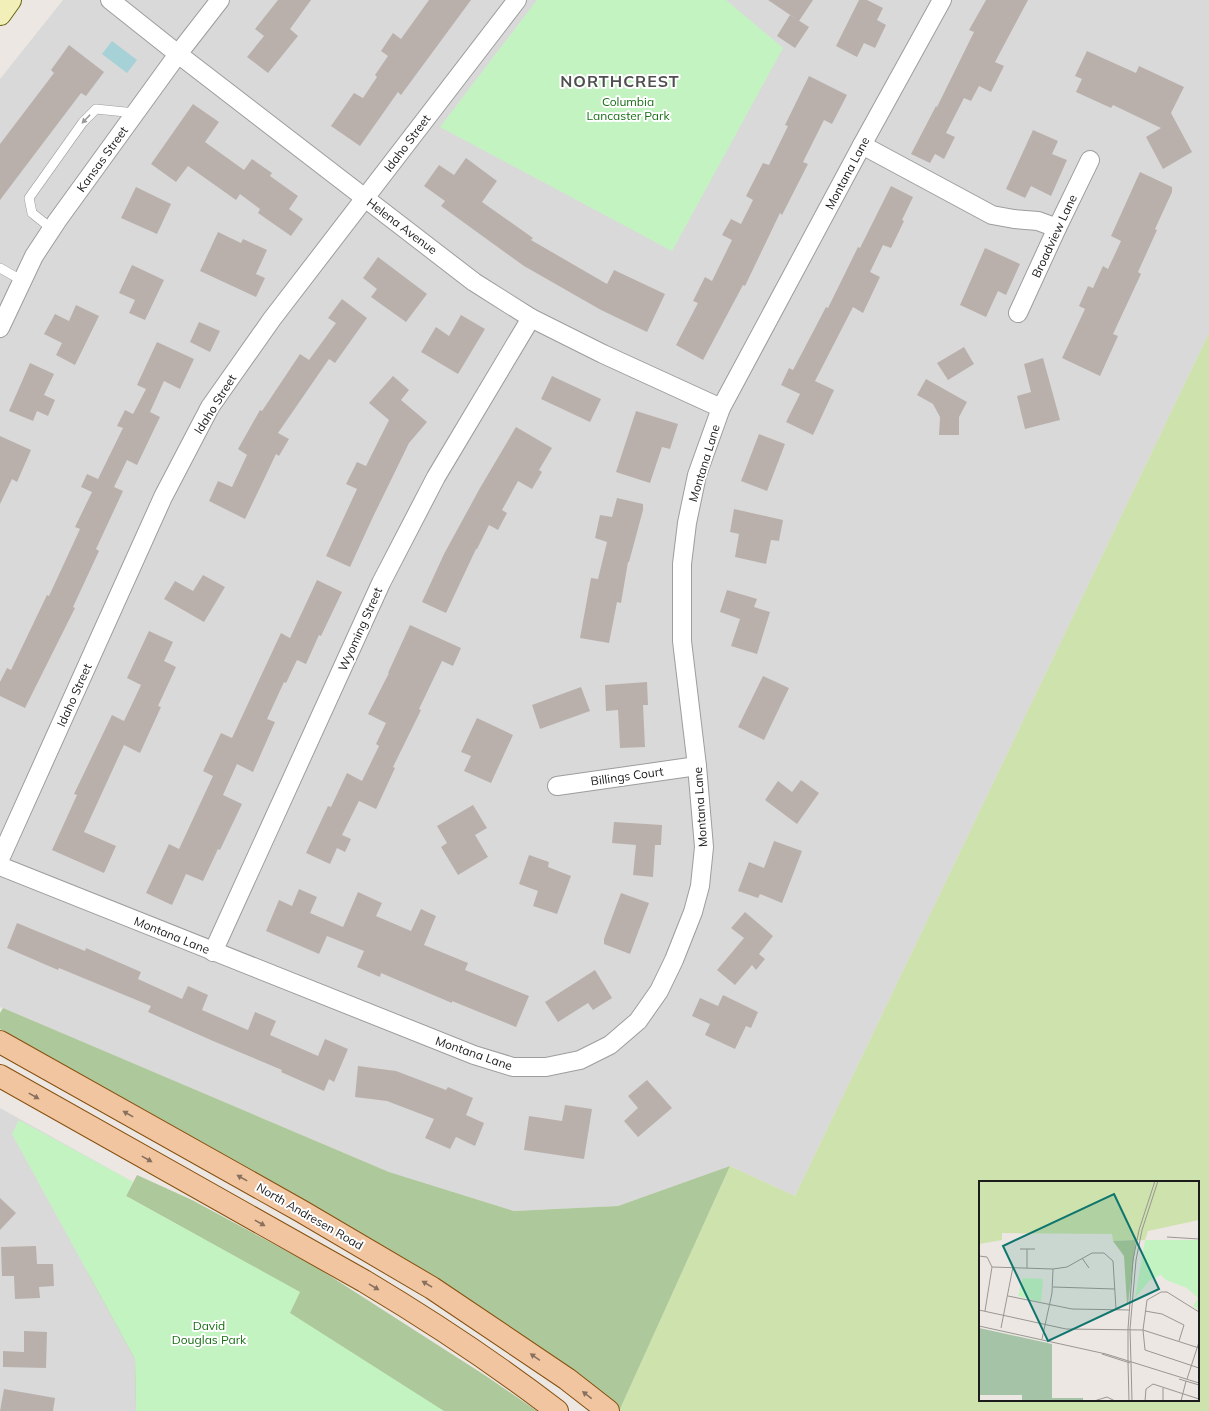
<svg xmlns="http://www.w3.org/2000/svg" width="1209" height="1411" viewBox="0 0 1209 1411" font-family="Mulish,sans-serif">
  <rect width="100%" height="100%" fill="#ece7e2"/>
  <g fill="#dad9d9">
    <path d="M63,0h1146v333l-414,863 -65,-30 -112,40 -104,5 -125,-39 -389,-165v-928z"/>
    <path d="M0,1108l133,74 -7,14 318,215h-444z"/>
  </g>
  <path fill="#cde2ac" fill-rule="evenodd" d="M1209,333v1078h-590l111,-245 65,30zM980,1182h218v218h-218z"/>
  <g fill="#adc89a">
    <path d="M3,1008l386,164 125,39 104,-5 112,-40 -110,243 -155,-108 -199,-120 -266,-152v-16z"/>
    <path d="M137,1175l55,25 124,67 170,109 51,35h-401l-1,-52 -47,-86 67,-15 165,75 -31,-20 10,-21 -173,-96z"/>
  </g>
  <g fill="#c4f3c2">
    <path d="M537,0h189l57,48 -111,203 -232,-124z"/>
    <path d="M19,1120l114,62 -7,14 174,96 -10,21 154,98h-308l-1,-52 -123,-225z"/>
  </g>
  <path fill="#a6d1d6" d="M112,41l25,19 -10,13 -25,-19z"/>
  <g fill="#b9b0ac">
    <path d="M278,0h33l-21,29 8,7 -30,37 -21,-16 17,-21 -9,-7z"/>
    <path d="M429,0h42l-70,95 -3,-3 -38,54 -29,-20 23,-33 9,5 14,-21 -2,-2 13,-19 -7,-5 12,-18 8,6z"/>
    <path d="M768,0h45l-14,21z"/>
    <path d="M859,0h8l16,8 -6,12 9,5 -11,23 -11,-5 -7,14 -21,-11z"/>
    <path d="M986,0h42l-33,62 9,4 -13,26 -12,-6 -8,15 -7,-3 -18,35 9,4 -11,22 -9,-5 -5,9 -19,-9 25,-48 1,1 37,-75 -5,-2z"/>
    <path d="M790,15l19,12 -14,21 -18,-12z"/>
    <path d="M69,45l35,27 -18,24 -5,-3 -81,107v-56l54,-71 -3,-3z"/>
    <path d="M1087,51l49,22 3,-7 45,21 -13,26 21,39 -29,17 -17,-32 15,-9 -48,-23 -2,3 -35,-16 6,-13 -7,-3z"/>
    <path d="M809,76l38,19 -15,29 -8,-4 -21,42 5,2 -26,51 -2,-2 -35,73 -2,-1 -40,75 -27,-15 22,-42 -5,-2 12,-24 7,4 20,-41 -10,-5 9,-16 10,5 12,-24 -7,-4 17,-33 6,2 19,-39 -3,-1z"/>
    <path d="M193,104l26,18 -14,20 39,28 8,-11 20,14 -2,3 28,20 -9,13 14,10 -12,17 -33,-23 2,-4 -20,-15 -4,6 -48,-34 -12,16 -25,-18z"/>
    <path d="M1033,130l25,11 -6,13 15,6 -16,36 -20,-10 -6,12 -19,-9z"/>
    <path d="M466,158l31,23 -15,21 51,36 -2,2 76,44 7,-14 51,24 -18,38 -46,-22 -77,-44 -83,-60 4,-5 -21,-15 15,-21 15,10z"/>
    <path d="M1140,172l32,15v5l-17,37 2,1 -19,42 3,2 -28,60 5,2 -18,40 -38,-18 23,-49 -6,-3 9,-20 5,2 10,-22 5,3 13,-28 -10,-5z"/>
    <path d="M891,186l22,11 -11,23 2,1 -13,27 -8,-3 -13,27 10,5 -17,36 -10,-6 -38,74 19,9 -21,45 -27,-13 14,-28 -19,-9 8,-17 4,2 33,-63 2,1 30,-61 2,1z"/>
    <path d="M136,187l35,17 -14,30 -36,-16z"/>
    <path d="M218,232l23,11 2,-4 24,11 -11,24 9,4 -9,19 -56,-26z"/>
    <path d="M985,248l35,16 -14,31 -8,-4 -12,26 -26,-12z"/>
    <path d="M378,257l49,37 -21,28 -35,-25 6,-8 -14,-11z"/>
    <path d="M132,265l32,15 -19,40 -16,-7 6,-13 -16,-7z"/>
    <path d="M342,299l25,19 -32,45 -6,-4 -51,74 11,6 -10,17 -3,-2 -31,65 -36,-18 9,-20 14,6 15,-32 -9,-6 22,-39 2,1 38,-57 9,6 27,-37 -8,-5z"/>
    <path d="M76,305l23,11 -24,49 -19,-10 6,-12 -18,-9 11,-20 14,7z"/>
    <path d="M461,315l24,14 -27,45 -37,-22 15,-25 13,9z"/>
    <path d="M199,322l21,9 -10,21 -20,-10z"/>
    <path d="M157,342l37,17 -14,30 -16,-8 -14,31 10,5 -23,48 -10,-5 -13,27 9,4 -27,58 3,2 -26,56 2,1 -50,100 -25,-12v-14l7,-14 4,2 36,-75 2,1 31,-67 -5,-2 17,-35 -11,-5 6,-13 11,5 25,-51 -6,-2 8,-16 8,4 13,-25 -9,-4z"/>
    <path d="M964,347l10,17 -26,16 -11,-17z"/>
    <path d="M1043,358l17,62 -35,9 -8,-33 14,-4 -7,-28z"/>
    <path d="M30,363l24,11 -10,21 11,5 -7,16 -11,-5 -4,10 -24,-10z"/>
    <path d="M393,376l16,14 -8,10 26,22 -18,21 -37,76 -22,48 -24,-11 31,-67 -11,-5 11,-22 9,4 23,-46 -20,-17z"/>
    <path d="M552,376l49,23 -11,23 -49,-23z"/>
    <path d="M926,379l41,23 -8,15v18h-20l1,-18 -7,-13 -16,-9z"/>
    <path d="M636,411l42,13 -8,25 -8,-2 -12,36 -34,-11z"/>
    <path d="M516,427l36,21 -13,22 3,2 -10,17 -14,-8 -16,29 5,3 -9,17 -9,-5 -12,24h-1l-30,64 -24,-11 22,-48 36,-66z"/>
    <path d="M759,434l26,10 -18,47 -26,-10z"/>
    <path d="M0,436l31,14 -14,32 -5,-3 -12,25z"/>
    <path d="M617,498l26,6v6l-14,52h-1l-7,41 -4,-1 -8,41 -29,-5 11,-60 7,1 9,-37 -12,-4 5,-23 12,2z"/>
    <path d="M734,509l49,11 -4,21 -8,-1 -5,24 -31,-7 4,-23 -9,-2z"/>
    <path d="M203,575l22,12 -21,35 -40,-23 11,-18 18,10z"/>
    <path d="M317,580l25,12 -21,44 -2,-1 -13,29 -9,-4 -11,23 -2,-1 -17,37 8,3 -22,50 -16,-8 -14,31 19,9 -22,46 -2,-1 -15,32 -17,-7 -14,31 -26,-12 23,-49 10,5 34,-73 -10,-5 18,-38 11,5 49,-105 9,5z"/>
    <path d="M727,590l30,9 -3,8 16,5 -13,42 -26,-8 9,-27 -20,-7z"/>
    <path d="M410,625l51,23 -8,18 -11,-5 -23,48 2,1 -28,57 2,1 -19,41 -17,-8 -17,34 9,4 -6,13 -8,-4 -7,16 -24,-11 22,-47 3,1 16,-34 15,8 17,-35 -3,-2 10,-21 -18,-9 21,-41h-1z"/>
    <path d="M149,631l24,11 -9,19 12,6 -18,39 3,1 -21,46 -16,-8 -40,87 32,14 -12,27 -52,-23 25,-55 -3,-1 38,-79 12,6 17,-36 -14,-7z"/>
    <path d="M763,676l26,12 -25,52 -26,-13z"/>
    <path d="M647,682l1,23h-5l2,42 -25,1 -2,-38 -12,1 -1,-26z"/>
    <path d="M581,687l9,24 -50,18 -8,-24z"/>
    <path d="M477,718l36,17 -22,48 -27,-12 7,-15 -10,-4z"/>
    <path d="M801,780l18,13 -22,31 -32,-24 13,-19 14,11z"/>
    <path d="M473,805l14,23 -12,7 13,22 -30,18 -17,-28 6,-4 -10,-17z"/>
    <path d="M614,822l48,3 -1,20h-6l-2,32 -20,-2 3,-30 -24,-2z"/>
    <path d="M774,841l28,10 -20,52 -22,-9 -2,4 -20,-7 11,-29 15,6z"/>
    <path d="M529,855l20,7 -1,5 23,9 -14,38 -24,-8 5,-15 -19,-7z"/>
    <path d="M299,889l18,8 -7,16 33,14 15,-35 24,11 -6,13 35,15 10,-22 15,7 -12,29 44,18 -3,7 64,26 -13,31 -64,-26v2l-71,-30 -1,4 -23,-10 7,-16 -37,-15 -8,18 -53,-23 13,-31 13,6z"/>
    <path d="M621,893l28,10 -19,51 -26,-10v-5z"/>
    <path d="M745,912l28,24 -14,18 6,5 -9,11 -4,-5 -17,20 -18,-15 27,-32 -13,-10z"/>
    <path d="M17,923l68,28 1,-3 55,24 -3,7 44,20 6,-13 20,9 -6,15 46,20 7,-18 21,9 -6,14 48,21 7,-17 23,10 -14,33 -5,-3 -5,12 -43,-19 1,-2 -69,-29 -65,-29 3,-6 -92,-38 -1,2 -51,-22z"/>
    <path d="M595,970l17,28 -19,12 -5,-7 -30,19 -13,-20z"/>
    <path d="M723,995l35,17 -7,16 -5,-2 -11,23 -30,-14 5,-11 -18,-8 8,-18 18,8z"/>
    <path d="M358,1066l38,5 50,19 2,-3 25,11 -7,17 18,8 -9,23 -19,-9 -6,12 -25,-11 9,-19 -47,-18 -32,-4z"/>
    <path d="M647,1080l25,28 -34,29 -14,-16 14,-13 -10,-12z"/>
    <path d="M565,1105l27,4 -8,50 -60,-9 5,-34 33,5z"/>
    <path d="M0,1198l16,15 -16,17z"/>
    <path d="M36,1246l1,18h16l1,22 -15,1 1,11 -25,1 -1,-23h-12l-1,-29z"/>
    <path d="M24,1331l23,1 -1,36 -43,-1v-16l21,1z"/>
    <path d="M4,1389l51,9 -2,13h-53z"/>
  </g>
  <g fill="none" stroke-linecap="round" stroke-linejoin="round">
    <g stroke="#9d9d9d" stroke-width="10">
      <g id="service">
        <path d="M52,229l-20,-16 -3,-15 54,-76 13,-13 39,4"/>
        <path d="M0,268l23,13"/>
      </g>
    </g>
    <g stroke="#9d9d9d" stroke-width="20">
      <g id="minor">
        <path d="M110,0l68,54 296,228 57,36 72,36 118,54"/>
        <path d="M862,145l130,70 22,4 24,2 19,7"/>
        <path d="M1018,313l39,-85 33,-68"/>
        <path d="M0,328l34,-72 23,-35 121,-167 42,-54"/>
        <path d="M557,786l140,-20"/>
        <path d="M0,859l163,-362 47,-90 62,-88 245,-319"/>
        <path d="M0,866l474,189 39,12h33l34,-7 30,-15 28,-24 21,-30 15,-31 19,-48 7,-26 4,-39 -7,-81 -15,-125v-77l5,-41 10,-48 24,-67 141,-263 80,-145"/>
        <path d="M213,952l168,-369 55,-106 95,-159"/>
      </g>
    </g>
    <g stroke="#67660e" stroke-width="24">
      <path id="secondary" d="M0,14l10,-14"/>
    </g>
    <g stroke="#864f0d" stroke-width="24">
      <g id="primary">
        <path d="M0,1042l301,169 131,77 135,91 41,32"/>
        <path d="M0,1076l364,205c67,40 132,83 193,130"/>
      </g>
    </g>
    <use href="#service" stroke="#fff" stroke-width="9"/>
    <use href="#minor" stroke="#fff" stroke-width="18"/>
    <use href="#secondary" stroke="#f3efb9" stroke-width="22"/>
    <use href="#primary" stroke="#f2c5a1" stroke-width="22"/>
  </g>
  <defs><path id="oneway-solid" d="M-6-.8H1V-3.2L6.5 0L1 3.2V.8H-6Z"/></defs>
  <use fill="#999" href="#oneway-solid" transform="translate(86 119) rotate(134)"/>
  <g fill="#87705e">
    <use href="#oneway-solid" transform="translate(34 1096) rotate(29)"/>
    <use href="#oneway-solid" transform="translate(128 1114) rotate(-151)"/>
    <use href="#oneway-solid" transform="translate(147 1159) rotate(29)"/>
    <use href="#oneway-solid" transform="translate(242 1178) rotate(-151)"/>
    <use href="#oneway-solid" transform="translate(260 1223) rotate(29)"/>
    <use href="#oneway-solid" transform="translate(427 1284) rotate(-149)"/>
    <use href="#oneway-solid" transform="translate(374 1287) rotate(31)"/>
    <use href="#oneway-solid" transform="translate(535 1357) rotate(-145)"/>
    <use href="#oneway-solid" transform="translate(587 1395) rotate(-142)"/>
  </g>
  <g text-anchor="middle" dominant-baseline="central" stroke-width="4" stroke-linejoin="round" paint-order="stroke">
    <g font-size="12" fill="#186e15" stroke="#fff">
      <text x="628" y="101">Columbia<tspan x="628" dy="14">Lancaster Park</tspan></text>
      <text x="209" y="1325">David<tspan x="209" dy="14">Douglas Park</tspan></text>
    </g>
    <g font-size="12" fill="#1c1c1c" stroke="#fff">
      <text transform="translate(407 143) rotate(-53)">Idaho Street</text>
      <text transform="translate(102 159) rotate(-54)">Kansas Street</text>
      <text transform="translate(847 173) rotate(-62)">Montana Lane</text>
      <text transform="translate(402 226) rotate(37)">Helena Avenue</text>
      <text transform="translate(1054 236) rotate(-65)">Broadview Lane</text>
      <text transform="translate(215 404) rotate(-58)">Idaho Street</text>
      <text transform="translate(704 463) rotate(-73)">Montana Lane</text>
      <text transform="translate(360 629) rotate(-66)">Wyoming Street</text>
      <text transform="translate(74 695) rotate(-66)">Idaho Street</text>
      <text transform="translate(627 776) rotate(-8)">Billings Court</text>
      <text transform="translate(700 807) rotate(-94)">Montana Lane</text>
      <text transform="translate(172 935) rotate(22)">Montana Lane</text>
      <text transform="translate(474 1053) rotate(19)">Montana Lane</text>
      <text transform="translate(310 1216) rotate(30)">North Andresen Road</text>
    </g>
    <g font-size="16" font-weight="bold" letter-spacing="1" fill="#4f4f4f" stroke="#fff">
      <text x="620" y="81">NORTHCREST</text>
    </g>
  </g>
  <g transform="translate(979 1181)">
    <rect width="220" height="220" fill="#ece7e2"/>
    <path d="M0,0h220v39l-51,11 -3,9 -32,1 -1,-7 -110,-1v7l-23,4z" fill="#cde2ac"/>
    <path d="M157,59l-8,64h-1l-3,-48 -11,-15z" fill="#adc89a"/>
    <path d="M0,147l73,16v54h31v3h-61v-6h-43z" fill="#a5c3a6"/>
    <path d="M166,59h54v70l-6,-4 5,-8 -11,-10 -21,-8 -5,-5 -11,5 -15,18zM44,97l20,1 -2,23 -23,-6z" fill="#c4f3c2"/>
    <path fill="none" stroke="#999693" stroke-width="1" d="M188,56l32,2M41,68h15M48,68v19M0,75l8,1 5,10 61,2 14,-2 25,-14h12l9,8 3,48M103,77l7,10M74,106l62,2M29,115l64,13 58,1M0,129l87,19 77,1 56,18M6,130l7,-44M166,130l17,3 22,11 -5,16M220,131l-32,-20h-6l-14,8 -4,30 2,20 54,18M0,145l127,28 93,29M22,147l12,-61M63,158l10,-46 1,-24M123,173l28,9M149,182l1,38M149,182v-34l5,-69 6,-30 16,-49M152,182l1,38M152,182l-1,-34 6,-69 6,-30 16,-49M200,198l20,6M208,198l12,-37M184,207v13M115,220l13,-4 8,4M166,220l1,-12 7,-5 46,15M202,220l5,-20"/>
    <path fill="#0f766e" fill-opacity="0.15" stroke="#0f766e" stroke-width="2" d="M135,13l45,95 -111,52 -45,-95z"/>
    <rect width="220" height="220" fill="none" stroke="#1c1c1c" stroke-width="2"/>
  </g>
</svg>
